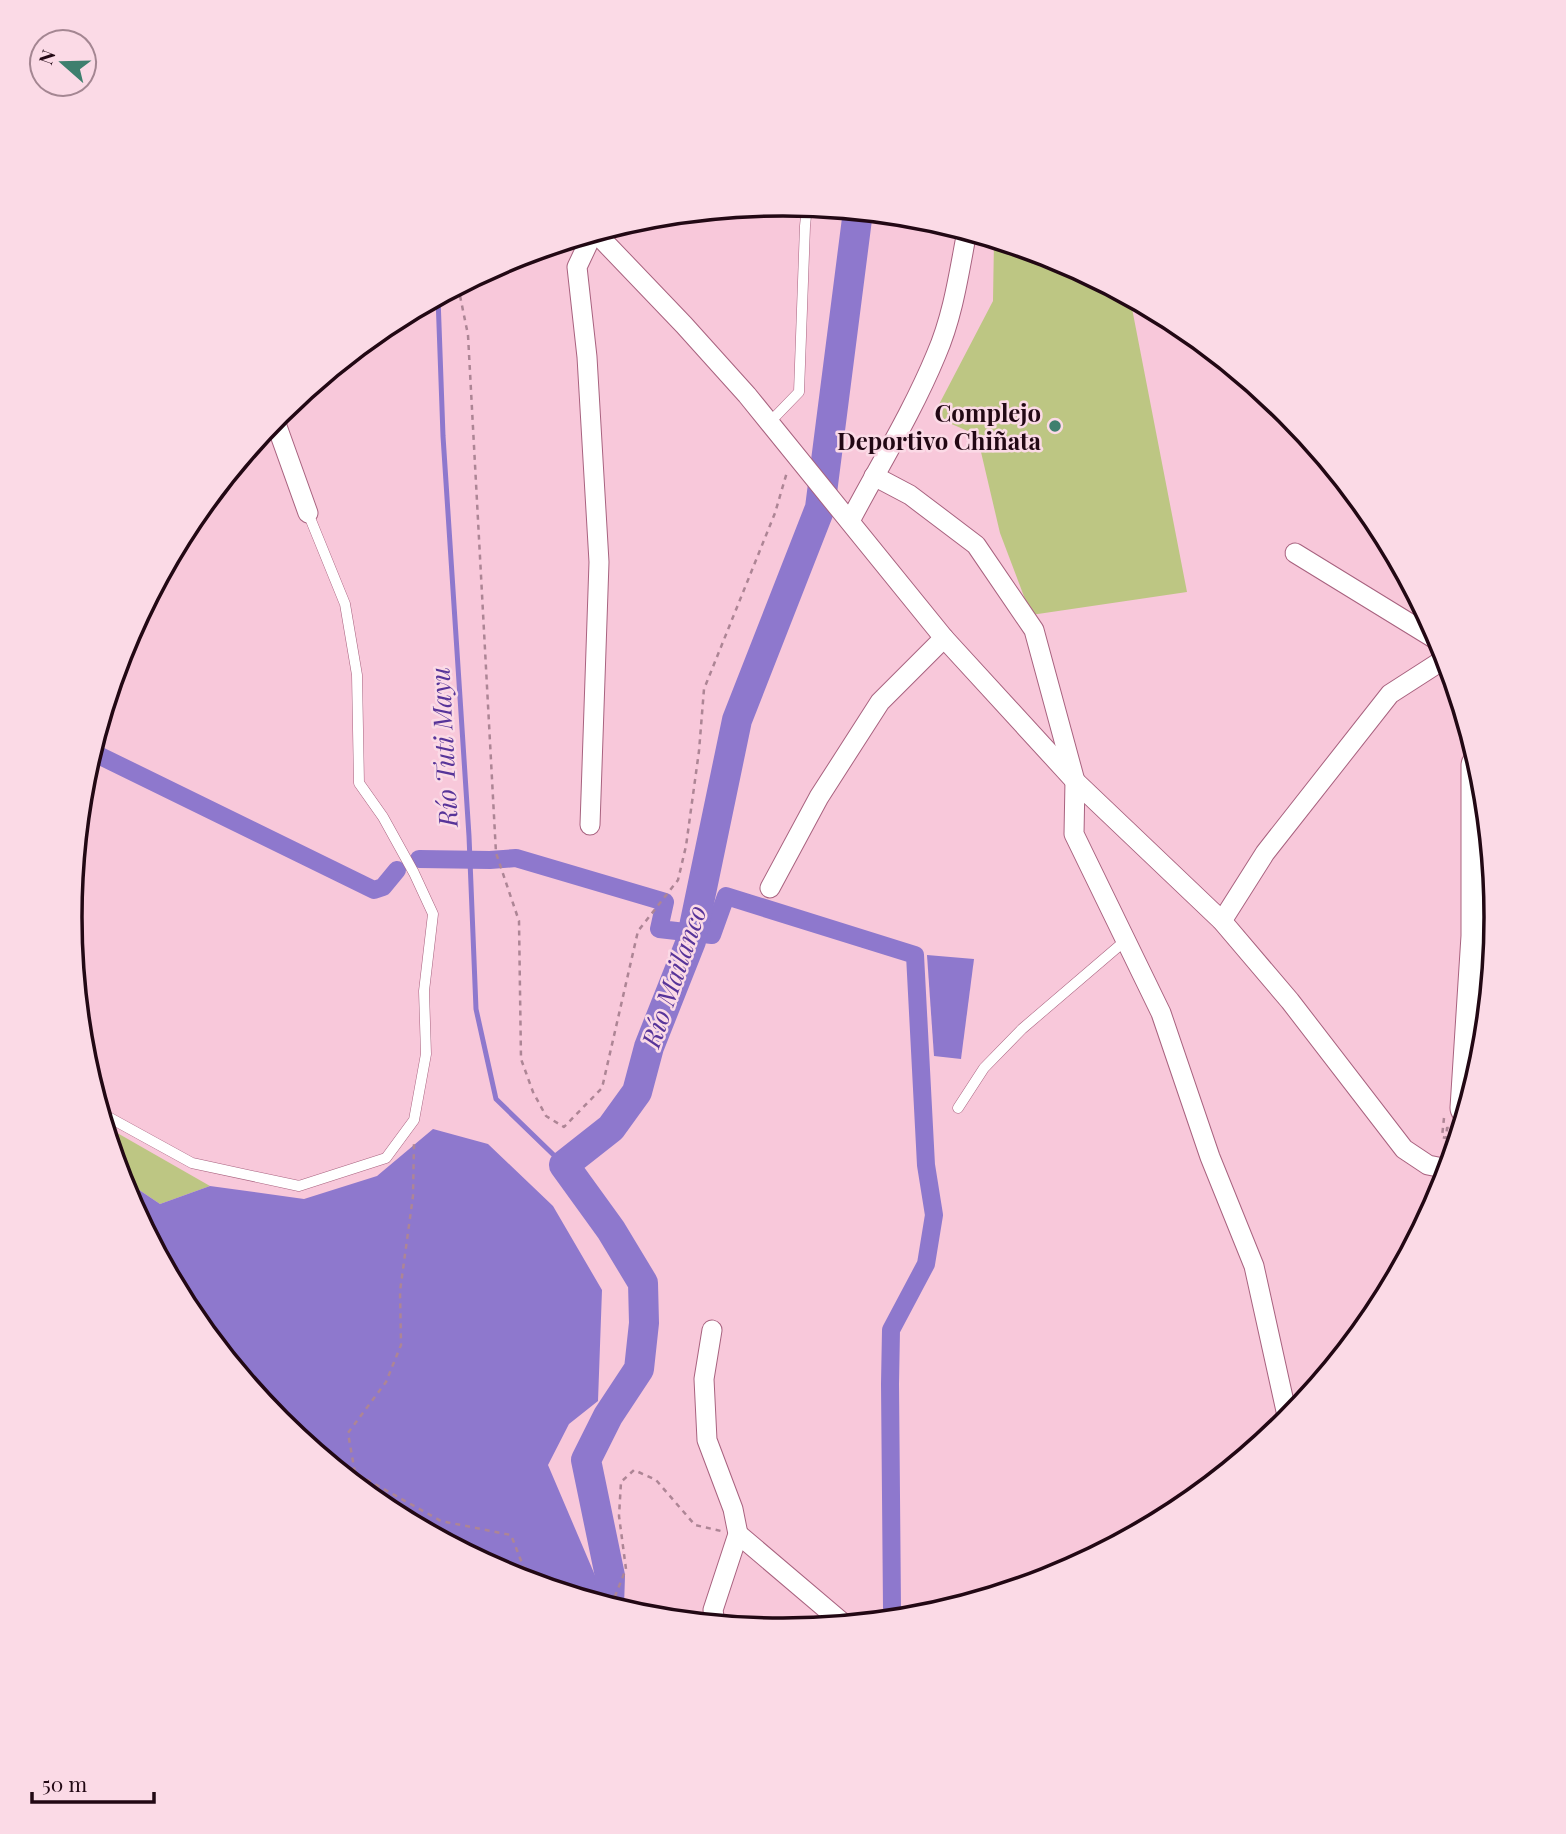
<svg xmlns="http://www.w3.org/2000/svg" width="1566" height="1834" viewBox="0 0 1566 1834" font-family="'Playfair Display',serif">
  <rect width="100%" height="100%" fill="#f8c8da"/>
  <g fill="#bdc683">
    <path d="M994,240l62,18 74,40 57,294 -156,23 -31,-82 -23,-98 -44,-19 60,-115z"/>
    <path d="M105,1126l105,60 -50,18 -40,-27z"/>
  </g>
  <g fill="#8e78cd">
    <path d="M927,955l47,4 -13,100 -27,-3z"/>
    <path d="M433,1129l55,15 65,62 49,84 -4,111 -29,23 -21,41 49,115 -4,21 -83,-25 -123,-66 -108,-89 -89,-108 -66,-124 -4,-12 40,27 50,-18 94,13 73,-23z"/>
  </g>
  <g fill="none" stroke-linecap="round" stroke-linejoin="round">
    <path stroke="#8e78cd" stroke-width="5" d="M438,297l5,139 26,400 7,173 20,90 68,66"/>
    <g stroke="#8e78cd" stroke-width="18">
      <path d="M92,752l282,138 9,-3 14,-17"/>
      <path d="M419,859l71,1 26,-2 149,44 -6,27 53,6 14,-39 189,59 11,210 8,50 -8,49 -35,66 -1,54 2,224"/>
    </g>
    <path stroke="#8e78cd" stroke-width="30" d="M609,1606l1,-30 -24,-116 22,-44 31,-47 5,-46 -1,-40 -32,-53 -47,-65 47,-37 26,-36 12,-45 42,-106 46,-221 83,-212 38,-297"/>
    <g stroke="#a8627f" stroke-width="11">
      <g id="service">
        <path d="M769,423l30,-31 6,-166 2,-20"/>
        <path d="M958,1108l26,-40 38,-39 104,-89"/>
        <path d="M101,1113l91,50 107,23 87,-28 28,-38 12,-66 -2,-63 9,-77 -19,-41 -31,-56 -24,-34 -2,-108 -12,-71 -37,-91"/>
      </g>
    </g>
    <g stroke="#a8627f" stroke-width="21">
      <g id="minor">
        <path d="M595,232l89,93 63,70 197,243 131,143 147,140 68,80 114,148 24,16 20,4"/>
        <path d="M274,418l34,95"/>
        <path d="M874,476l36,19 66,50 58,85 41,151 -1,53 87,179 49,144 44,109 34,154"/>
        <path d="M850,521c29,-55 62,-108 86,-166 17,-39 23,-82 31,-124"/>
        <path d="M1295,553l145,89"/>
        <path d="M590,825l9,-263 -12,-205 -10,-90 16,-34"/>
        <path d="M770,888l49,-91 61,-95 64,-64"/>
        <path d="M1222,921l43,-68 125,-159 56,-36"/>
        <path d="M712,1330l-8,49 3,61 26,69 5,25 -25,76 2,13"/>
        <path d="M738,1534l106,90"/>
      </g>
    </g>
    <g stroke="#a8627f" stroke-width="35">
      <path id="trunk" d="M1467,1108l11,-172v-171"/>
    </g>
    <g stroke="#ad8595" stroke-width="2.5" stroke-dasharray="5 5" stroke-linecap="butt">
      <path d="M458,286l10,49 28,518 23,68 2,138 12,33 13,24 18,11 38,-39 36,-157 40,-51 8,-34 13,-95 5,-62 71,-176 12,-41"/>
      <path d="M1444,1118l-2,19 4,1 1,-10h6"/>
      <path d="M330,1463l25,10 86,48 70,14 18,46"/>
      <path d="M353,1482l2,-9 -7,-40 38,-51 15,-37 -1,-54 13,-95 1,-54"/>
      <path d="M611,1606l15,-37 -7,-53 2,-34 13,-12 22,10 39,45 26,6"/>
    </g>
    <use href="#service" stroke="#fff" stroke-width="10"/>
    <use href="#minor" stroke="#fff" stroke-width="19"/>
    <use href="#trunk" stroke="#fff" stroke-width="33"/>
  </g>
  <circle fill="#3e7f6e" stroke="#fbdae6" stroke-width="2.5" cx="1055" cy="426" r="7"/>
  <g text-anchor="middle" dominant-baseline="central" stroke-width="5" stroke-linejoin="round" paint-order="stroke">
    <g font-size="24" font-weight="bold" fill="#220814" stroke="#fbdae6" text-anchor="end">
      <text x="1041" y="412">Complejo<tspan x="1041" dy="28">Deportivo Chiñata</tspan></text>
    </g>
    <g font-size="26" font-style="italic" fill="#573499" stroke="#fbdae6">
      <text transform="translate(443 747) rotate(-93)">Río Tuti Mayu</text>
      <text transform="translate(673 976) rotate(-71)">Río Mailanco</text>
    </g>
  </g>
  <path d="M0 0H1566V1834H0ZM82 917a701 701 0 1 1 1402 0a701 701 0 1 1-1402 0Z" fill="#fbdae6" fill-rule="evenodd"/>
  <path fill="none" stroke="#220814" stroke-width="3.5" d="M82 917a701 701 0 1 1 1402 0a701 701 0 1 1-1402 0Z"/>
  <g transform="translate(63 63) rotate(290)"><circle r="33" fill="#fbdae6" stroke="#a48692" stroke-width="2"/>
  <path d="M0-5L12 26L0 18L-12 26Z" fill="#3e7f6e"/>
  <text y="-10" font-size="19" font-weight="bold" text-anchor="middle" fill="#220814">N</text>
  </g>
  <path d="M32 1792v10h122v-10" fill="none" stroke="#220814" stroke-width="3.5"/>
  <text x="42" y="1792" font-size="21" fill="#220814" stroke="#fbdae6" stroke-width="5" paint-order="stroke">50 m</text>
</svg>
